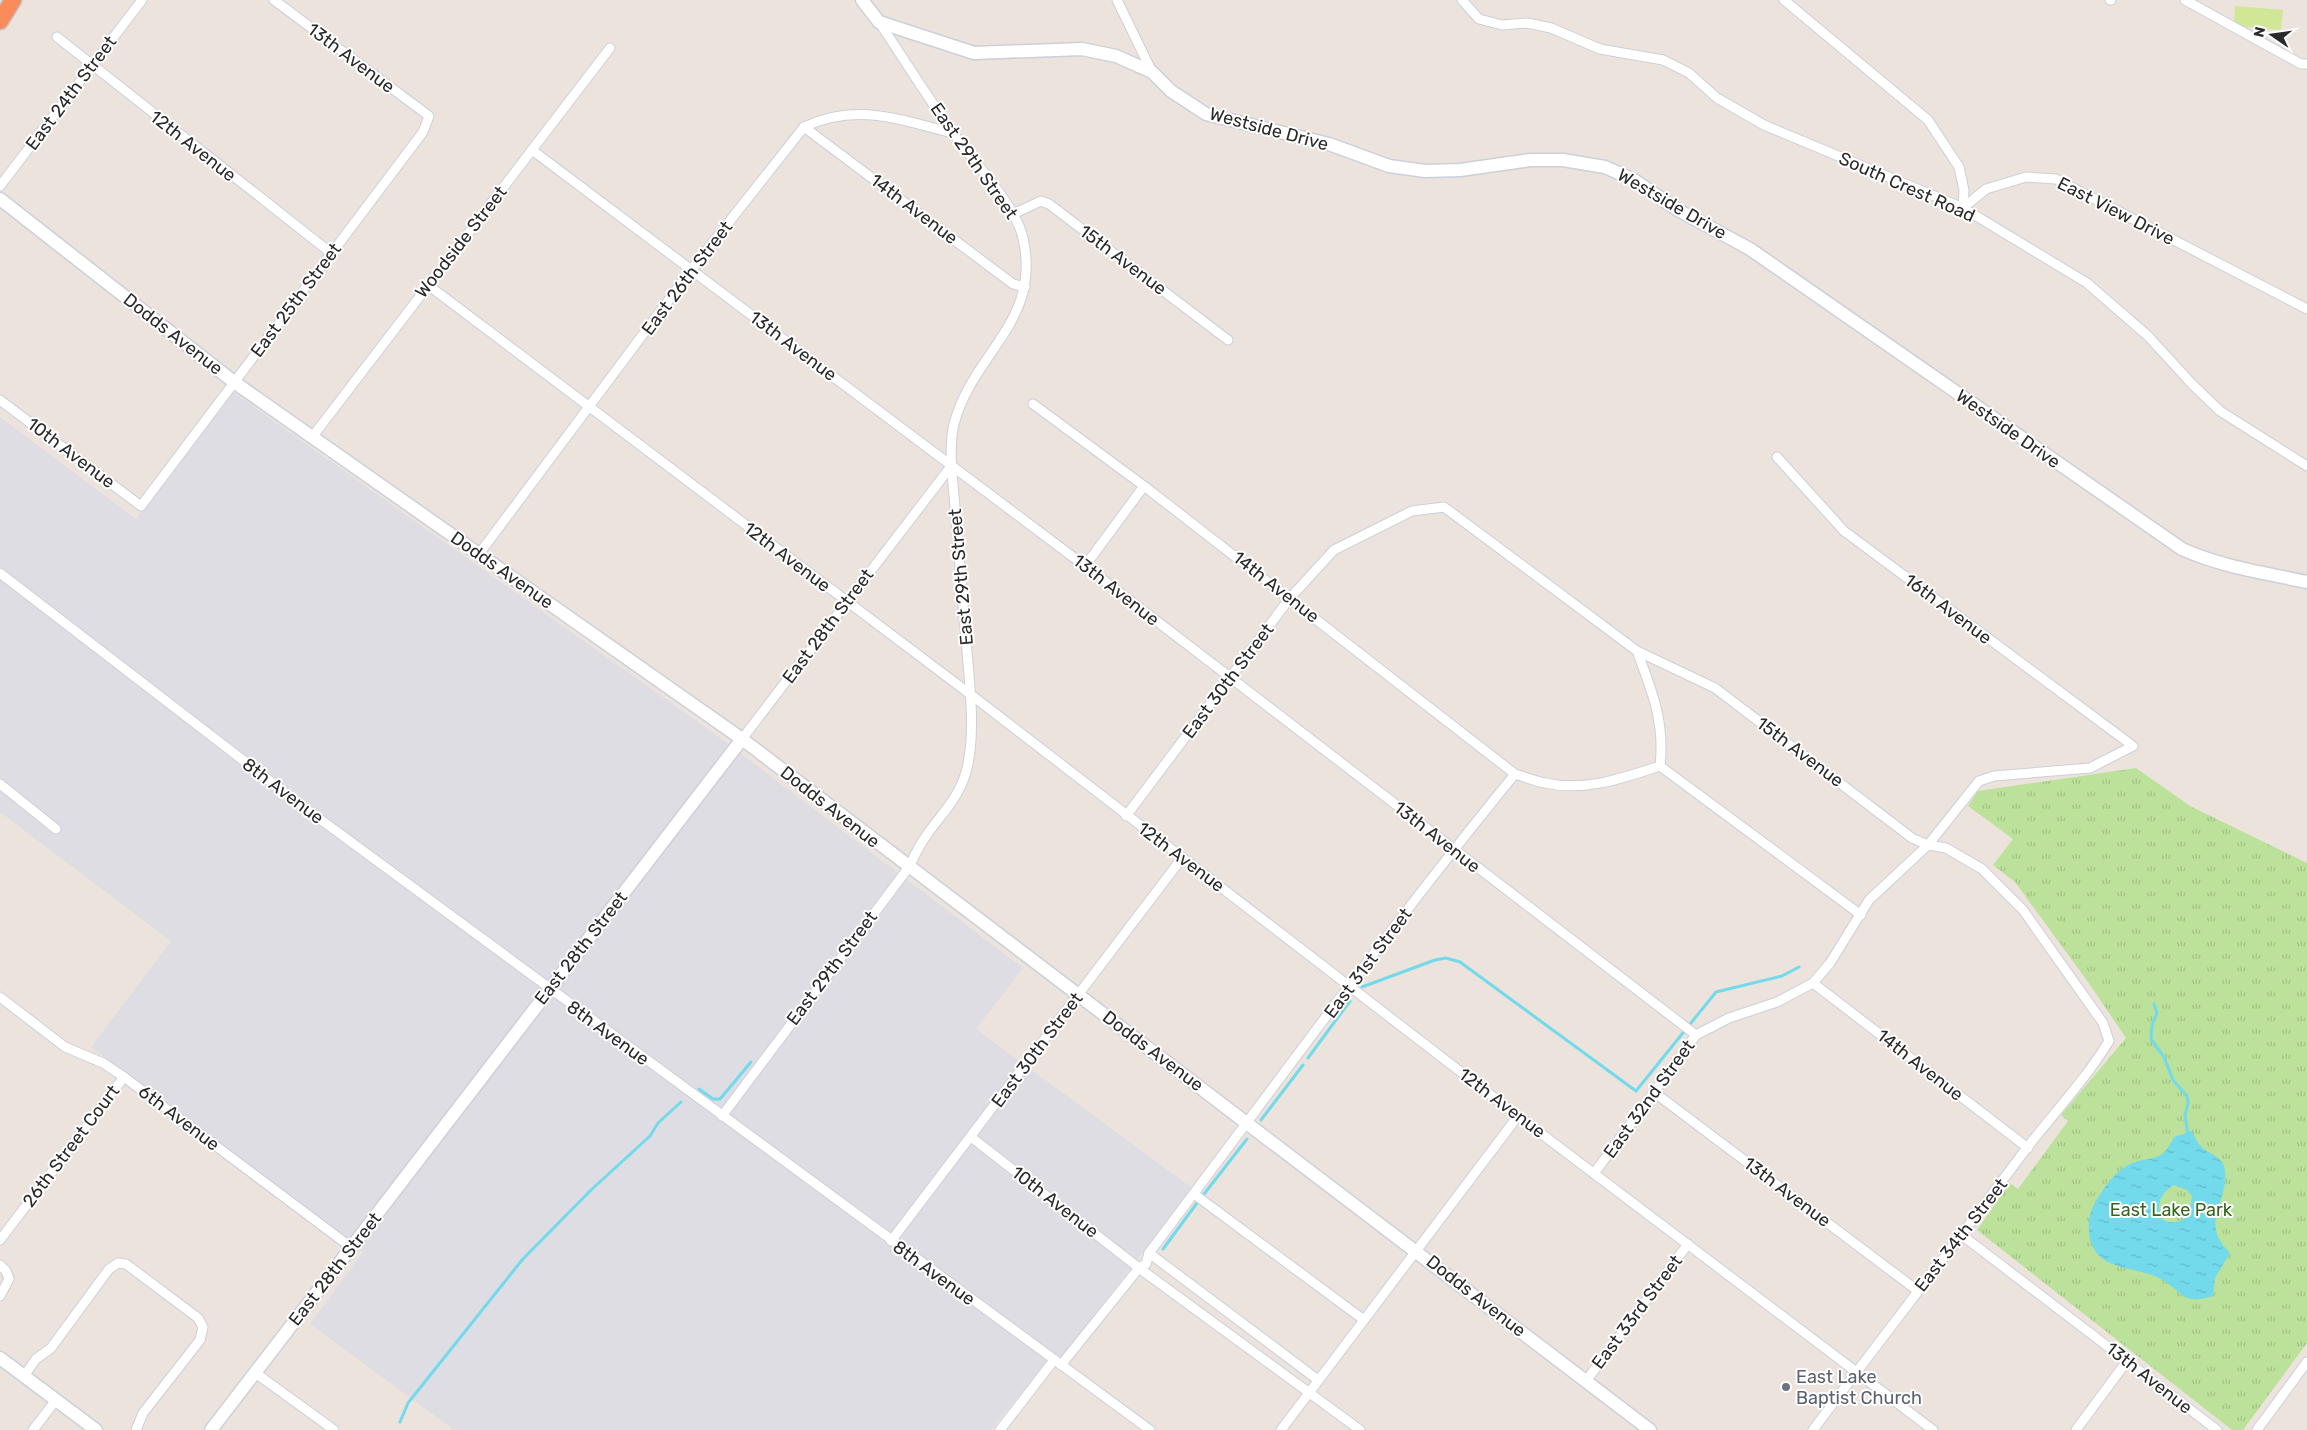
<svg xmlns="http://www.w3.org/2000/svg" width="2307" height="1430" viewBox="0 0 2307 1430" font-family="Rubik,sans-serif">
  <defs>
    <pattern id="grass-tufts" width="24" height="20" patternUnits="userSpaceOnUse" patternTransform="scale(1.25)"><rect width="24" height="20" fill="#bbe19a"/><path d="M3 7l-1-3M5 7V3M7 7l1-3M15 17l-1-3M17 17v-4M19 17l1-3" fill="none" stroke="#a1c185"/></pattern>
    <pattern id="water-ripples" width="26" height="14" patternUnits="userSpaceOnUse" patternTransform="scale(1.25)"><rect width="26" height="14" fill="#72daeb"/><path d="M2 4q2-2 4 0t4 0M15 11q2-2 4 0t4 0" fill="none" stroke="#63bbca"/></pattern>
  </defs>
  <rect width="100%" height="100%" fill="#ece3dc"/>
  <path fill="#dedde4" d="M233,392l493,350 297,226 -47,61 216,159 -131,170 -8,-5 -62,77h-537l-144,-106 53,-72 -272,-205 80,-106 -171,-129v-395l136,102z"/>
  <path fill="url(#grass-tufts)" d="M2136,768l54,38 117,57v480l-64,87h-11l-255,-200 33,-47 8,6 50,-68 -7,-6 65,-77 -38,-56 -73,-100 -22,-17 20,-26 -45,-33 10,-15z"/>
  <path fill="#d0e896" d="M2235,6l48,4 -2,20 -47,-4z"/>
  <path fill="url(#water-ripples)" fill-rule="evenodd" d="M2192,1131c2,5 5,12 10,16 9,9 21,9 23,23 4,33 -27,52 5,83l-15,25 -2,18c-34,11 -31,-8 -56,-19 -23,-10 -60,-7 -67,-38 -2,-10 -2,-20 2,-30 6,-14 22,-37 36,-44 23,-11 32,1 46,-28zM2174,1185l13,5 5,6c-2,19 -7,30 -28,25 -10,-14 -4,-28 10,-36z"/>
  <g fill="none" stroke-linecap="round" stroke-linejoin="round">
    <g stroke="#72daeb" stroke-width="3">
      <path d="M1362,987l73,-27 11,-2 14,4 176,129 80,-99 66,-16 17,-9"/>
      <path d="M2154,1004l3,9 -5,12 -1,14 13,18 9,23 14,16 1,7 -3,12 3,20"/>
      <path d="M1308,1058l42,-57"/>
      <path d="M699,1089l14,10h7l31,-37"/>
      <path d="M1261,1120l42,-55"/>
      <path d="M1204,1194l43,-55"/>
      <path d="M1163,1249l34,-46"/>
      <path d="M400,1422l8,-19 114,-143 69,-70 59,-54 8,-13 23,-21"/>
    </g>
    <g stroke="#cbd0db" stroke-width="11">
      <g id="street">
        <path d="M1117,0l35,72"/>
        <path d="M1462,0l17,19 23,6 25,-2 24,5 49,21 63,11 26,13 28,25 47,27 199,83 124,75 61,53 44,48 28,27 87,55"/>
        <path d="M1784,0l144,120 31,47 5,23 -1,18 23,-19 40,-12 30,2 251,130"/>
        <path d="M2110,0h1"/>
        <path d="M2185,0l116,64h6"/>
        <path d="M57,37l274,216"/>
        <path d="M804,127l209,157 12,3"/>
        <path d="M532,150l553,416 611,469"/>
        <path d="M0,186l142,-186"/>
        <path d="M1013,214l28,-13 8,3 179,136"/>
        <path d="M428,285l542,409 548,422 415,314"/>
        <path d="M0,400l141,106 282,-374 6,-16 -155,-116"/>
        <path d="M1033,404l111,82 371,288c10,3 20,7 30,9 40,9 78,-5 115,-17"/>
        <path d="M313,436l297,-388"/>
        <path d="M479,554l212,-284 113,-143c52,-25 96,-7 149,6"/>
        <path d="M1085,566l59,-80"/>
        <path d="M0,573l309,238 841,619"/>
        <path d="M1637,651c15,40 28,71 23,115"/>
        <path d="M742,739l210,-274"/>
        <path d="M1660,766l201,149"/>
        <path d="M0,784l56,45"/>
        <path d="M1126,816l164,-218 44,-48 78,-39 32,-4 193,144 78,37 197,150 16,7 18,3 36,21 41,41 80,113 6,18c-24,39 -55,72 -83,108 -70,94 -143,187 -213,281"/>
        <path d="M1813,983l215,165"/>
        <path d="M0,997l65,50 38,16 21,14 228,171"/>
        <path d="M1655,1093l263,198"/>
        <path d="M722,1116l187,-249c4,-8 8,-17 13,-25 15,-24 36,-41 44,-70 10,-36 4,-84 1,-121 -4,-48 -8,-96 -12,-144 -2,-26 -7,-57 -1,-83 19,-72 88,-102 69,-186 -7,-32 -49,-76 -69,-104 -26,-36 -50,-75 -75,-112"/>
        <path d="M971,1137l168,131 221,162"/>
        <path d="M1595,1172l101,-137 33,-17 48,-16 36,-19 17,-20 39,-63 59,-55 51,-64 15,-5 96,-8 43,-22 -289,-215 -67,-74"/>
        <path d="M1194,1194l170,126"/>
        <path d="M1963,1236l254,194"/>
        <path d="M0,1240l124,-163"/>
        <path d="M891,1241l291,-383"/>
        <path d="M1149,1253l169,127"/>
        <path d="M0,1265l6,6 3,8 -9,17"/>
        <path d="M1061,1365l78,-97 7,-4 3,-11c121,-160 239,-324 366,-479"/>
        <path d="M254,1372l80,58"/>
        <path d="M24,1376l12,-17 15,-11 58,-79 9,-6 8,1 72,54 5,9 -3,13 -57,73 -7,17"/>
        <path d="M1586,1381l102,-137"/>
        <path d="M33,1430l23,-30"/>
        <path d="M1000,1430l54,-70"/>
        <path d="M1281,1430l237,-314"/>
        <path d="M2076,1430l51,-69"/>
        <path d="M2257,1430l50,-68"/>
      </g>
    </g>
    <g stroke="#cbd0db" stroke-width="15">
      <g id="secondary">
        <path d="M862,0l17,22"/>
        <path d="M879,22l95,31 108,-4 34,7 36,16 19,19 35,23 123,30 60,22 36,5 35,-1 70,-10h33l42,7 29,13 44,30 72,39 432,300c40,18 82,24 125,33"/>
        <path d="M0,199l234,183 508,357 908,691"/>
        <path d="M0,1358l96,72"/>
        <path d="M211,1430l531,-691"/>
      </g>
    </g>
    <g stroke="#c3c3c3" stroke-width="19">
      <path id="highway" d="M0,21l13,-21"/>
    </g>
    <use href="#street" stroke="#fff" stroke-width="9"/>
    <use href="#secondary" stroke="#fff" stroke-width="12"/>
    <use href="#highway" stroke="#fa8b5a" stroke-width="16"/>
  </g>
  <circle fill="#6b7280" stroke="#fff" stroke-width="2" cx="1786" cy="1387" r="5"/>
  <g text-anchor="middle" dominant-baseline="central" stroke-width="4" stroke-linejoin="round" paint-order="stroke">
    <g font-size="18" fill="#2a2a2a" stroke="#fff">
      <text transform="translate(351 58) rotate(37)">13th Avenue</text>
      <text transform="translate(71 93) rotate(-53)">East 24th Street</text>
      <text transform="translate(1269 129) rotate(15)">Westside Drive</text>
      <text transform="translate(193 146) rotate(38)">12th Avenue</text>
      <text transform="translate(974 161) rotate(55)">East 29th Street</text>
      <text transform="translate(1907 187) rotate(24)">South Crest Road</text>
      <text transform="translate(1672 204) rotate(30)">Westside Drive</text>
      <text transform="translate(914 209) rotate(37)">14th Avenue</text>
      <text transform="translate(2116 211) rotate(27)">East View Drive</text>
      <text transform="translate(461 242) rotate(-52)">Woodside Street</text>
      <text transform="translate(1123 260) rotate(37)">15th Avenue</text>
      <text transform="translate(687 278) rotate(-53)">East 26th Street</text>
      <text transform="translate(296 300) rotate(-53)">East 25th Street</text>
      <text transform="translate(173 334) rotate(38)">Dodds Avenue</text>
      <text transform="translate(793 346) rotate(37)">13th Avenue</text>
      <text transform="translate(2008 429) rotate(35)">Westside Drive</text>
      <text transform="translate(71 453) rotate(37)">10th Avenue</text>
      <text transform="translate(787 557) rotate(37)">12th Avenue</text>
      <text transform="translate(502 570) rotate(35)">Dodds Avenue</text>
      <text transform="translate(961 577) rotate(-95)">East 29th Street</text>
      <text transform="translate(1276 587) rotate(38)">14th Avenue</text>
      <text transform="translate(1116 590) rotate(38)">13th Avenue</text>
      <text transform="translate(1948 609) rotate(37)">16th Avenue</text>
      <text transform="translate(828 626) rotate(-53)">East 28th Street</text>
      <text transform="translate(1228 681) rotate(-53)">East 30th Street</text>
      <text transform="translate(1800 752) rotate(37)">15th Avenue</text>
      <text transform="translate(283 791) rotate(37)">8th Avenue</text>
      <text transform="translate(830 807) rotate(38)">Dodds Avenue</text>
      <text transform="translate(1437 837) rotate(38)">13th Avenue</text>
      <text transform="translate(1181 857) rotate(37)">12th Avenue</text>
      <text transform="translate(581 948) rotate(-52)">East 28th Street</text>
      <text transform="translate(1368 963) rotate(-53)">East 31st Street</text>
      <text transform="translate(832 968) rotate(-53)">East 29th Street</text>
      <text transform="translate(608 1033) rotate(36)">8th Avenue</text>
      <text transform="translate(1037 1050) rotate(-53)">East 30th Street</text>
      <text transform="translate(1153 1051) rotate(37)">Dodds Avenue</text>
      <text transform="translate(1920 1065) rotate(38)">14th Avenue</text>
      <text transform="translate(1649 1099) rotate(-54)">East 32nd Street</text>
      <text transform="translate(1502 1103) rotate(37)">12th Avenue</text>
      <text transform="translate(179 1118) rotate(37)">6th Avenue</text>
      <text transform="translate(71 1146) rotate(-53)">26th Street Court</text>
      <text transform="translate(1787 1192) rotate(37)">13th Avenue</text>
      <text transform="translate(1055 1202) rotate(38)">10th Avenue</text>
      <text transform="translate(1961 1235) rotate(-52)">East 34th Street</text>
      <text transform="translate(335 1269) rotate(-52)">East 28th Street</text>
      <text transform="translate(934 1273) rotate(36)">8th Avenue</text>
      <text transform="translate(1476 1296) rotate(38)">Dodds Avenue</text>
      <text transform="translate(1637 1312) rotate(-53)">East 33rd Street</text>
      <text transform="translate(2149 1378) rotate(38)">13th Avenue</text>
    </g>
    <g font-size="18" fill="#35651c" stroke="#fff">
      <text x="2171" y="1210">East Lake Park</text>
    </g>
    <g font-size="18" fill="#5b616d" stroke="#fff" text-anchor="start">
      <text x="1796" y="1377">East Lake<tspan x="1796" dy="21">Baptist Church</tspan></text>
    </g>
  </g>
  <g transform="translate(2272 35) rotate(283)" stroke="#ffffff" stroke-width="4" paint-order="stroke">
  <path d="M0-4L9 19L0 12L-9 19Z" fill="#2a2a2a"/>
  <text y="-8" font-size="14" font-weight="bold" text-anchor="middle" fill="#2a2a2a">N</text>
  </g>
</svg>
